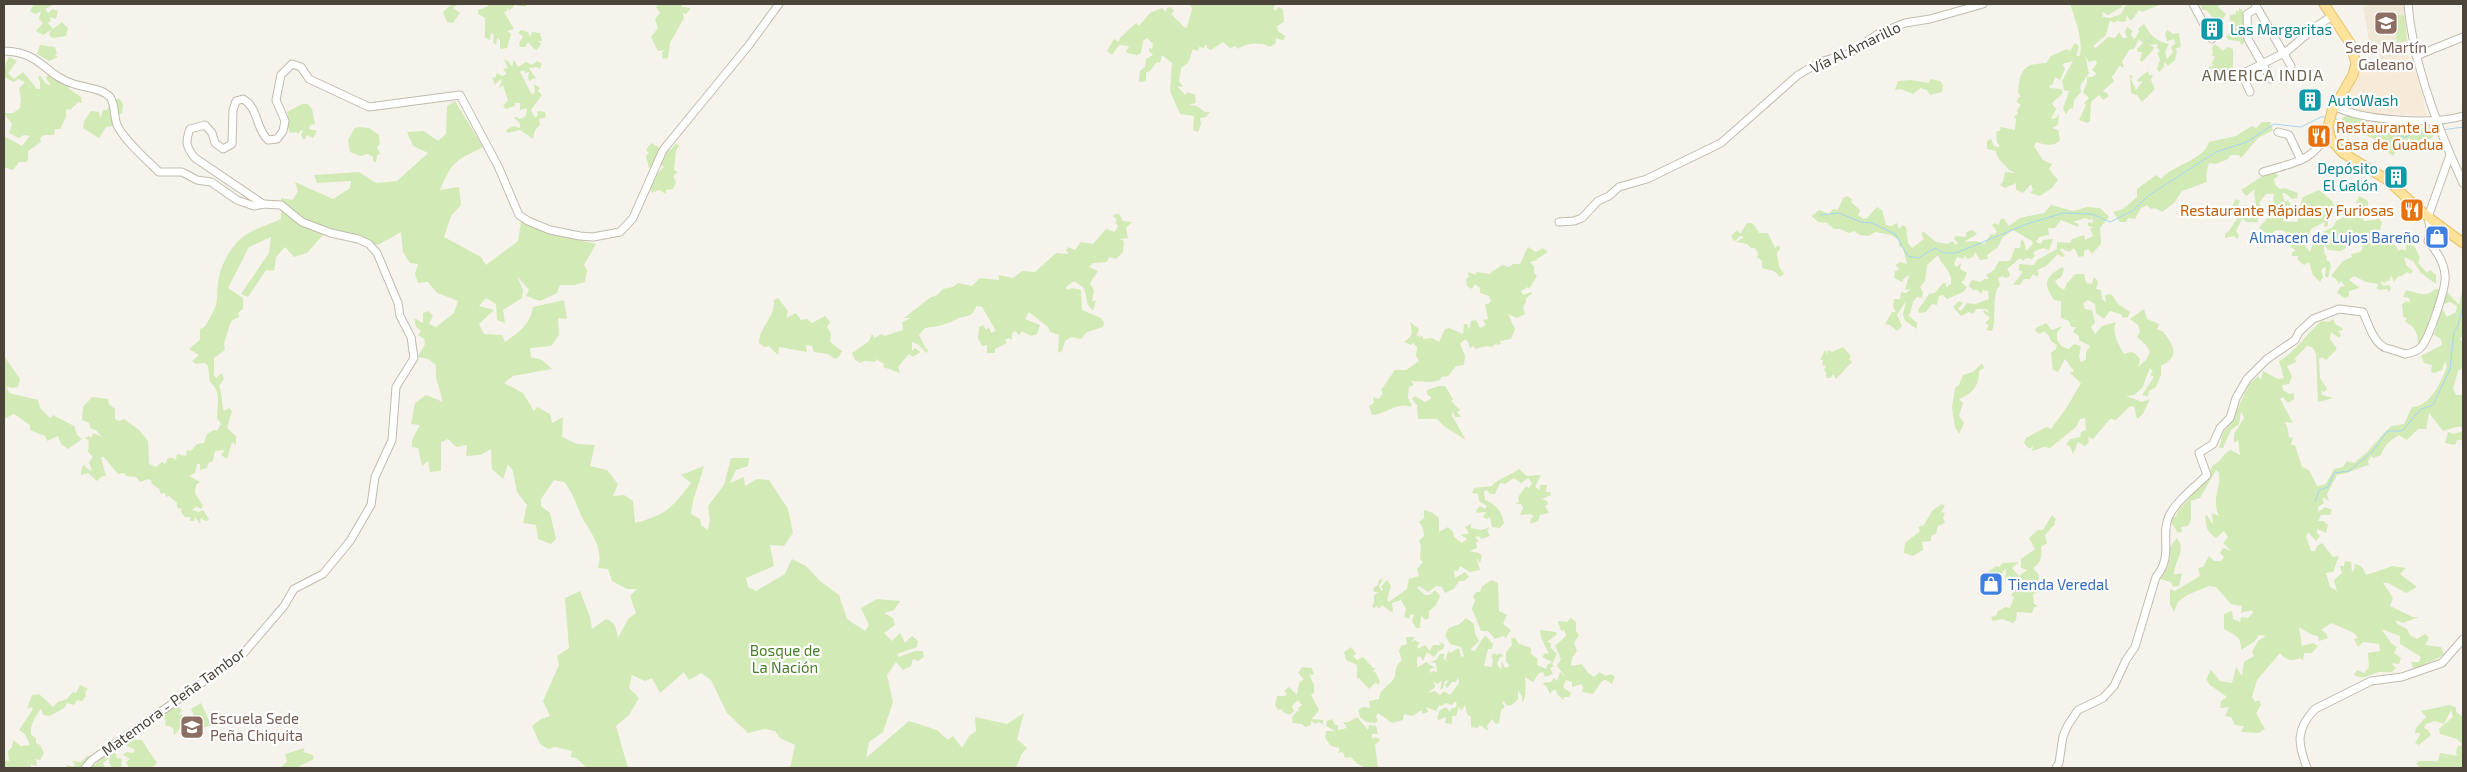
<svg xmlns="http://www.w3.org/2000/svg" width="2467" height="772" viewBox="0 0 2467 772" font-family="'Exo 2',sans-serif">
  <rect width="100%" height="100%" fill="#f6f3ec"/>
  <path fill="#f7ead8" d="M2408,54l9,21 10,41 -69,-4 -19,-8 19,-35 14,-3 1,-4z"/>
  <path fill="#efe8d6" d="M2376,4h29l3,50 -27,6 -6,-19h-6l-6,-35z"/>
  <g fill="#d2eab5" fill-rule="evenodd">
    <path d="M34,4h21l-10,5 3,4 5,-4 5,2 -2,8 -6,-2 1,4 -3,2 5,6 9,-7 6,6 -2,8 -14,2 -3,-3 2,-5 -8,5 -7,-4 7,-8 -4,-4 2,-8 -6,3 -5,-3z"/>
    <path d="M452,4h6l-5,4 7,5 -7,10 -6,-1 -4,-10z"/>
    <path d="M486,4h40v3l-11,-2 -6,6 -1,-4 -1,4 -3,1 10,17 -7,2 4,3 -4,14 -7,1v-9l-3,-2 -1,7 -3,-3 1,-7 -3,-2 -1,7 -5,-2v-20l-7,-4v-4l11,-4z"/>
    <path d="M659,4h23v3l9,1 -5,6 -3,-1 1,5 -14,25 -2,15 -5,1 -1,-7 3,-2 -7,1 -7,-14 7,-9 -3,-9 5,-6 -4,-6z"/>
    <path d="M1190,4h86l-3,4 3,3 2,-4 5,2 1,13 -7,4 1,5 7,5 -1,4 -7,-1 -1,-2v6l-6,4c-9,-6 -24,-4 -33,2l-1,-3 -6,2 -7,-6 -12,8 -4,-2v-3h-2l-1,3 -5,-1 -1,4 -5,-2 -5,14 -7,5 -2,13 4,6 -6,-1 8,9 2,-3 8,3 1,8 -8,2 9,1 8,6h5l-4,5 -6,1 1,6 -3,8 -5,-2 1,-14 -14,-2 -10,-23 2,-28 -10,-8 -2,8 -3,-1 -7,9 -4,2v8l-7,1 1,-11 5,-4 1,-8 7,-4 -4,-4v-3l3,1 1,-5 -6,-6 -4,3 -2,12 -4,2 -10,-2 -1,-3 3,-2 -1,-2 -9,-1 -7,10 -5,-4 7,-12 5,3 1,-4 16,-15 3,3 11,-13 12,-5 4,4 1,-4 4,-1 3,4 -3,3 14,14 2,-1 5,-18z"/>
    <path d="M2070,4h53l-1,3 -14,8 -6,-3 1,5 7,1 11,-4 5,-10h35l-19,8 -3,-2 -8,11 -5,-6v6l-3,1 -6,-1 -3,2 -4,-3 -4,15 -13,11 3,2 12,-11 7,1 4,-6 4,6h4l-2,-6 2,-5 6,4 -2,3 3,6 5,-8 -1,-3 6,-5c6,10 11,17 25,20l-4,8 2,7 6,-7 -2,-5 4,-3 -1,-5 -7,2 -2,-7 2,-4 6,4 6,-1 2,14 -6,2 2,2 -2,9 -7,6 -4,-4v5l-5,5 -2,-3 3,-10 -3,-6 3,-2 -3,-3 1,-4 -9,1 5,2 -1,3 -11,12 -2,-2 2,-8h-4l-1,-3 6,-6 -4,-4 -5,10 -5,1 -7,12 2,4 -2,2 -2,-3 -8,12 2,4 -11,10 5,3v3l-5,3 -4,-5 -8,7 -1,19 -3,2 -8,-3 7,-15 -2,-2 5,-5 -6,-6 4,-9v-6h5l5,-3 -5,-4 5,-7 -2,-3 -6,2 -4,-6 4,17 -9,13 1,6 -7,8 -1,9 -3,-1 -4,6 -3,-5 6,-18 -5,-1 -2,-9 11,-20 -11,3 3,5 -5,11 -5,-3 -2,7 -4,2 1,2 11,1 2,4 -11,10 4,6 -5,10 5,-1 3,-5 -1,12 -6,3 6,2 2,10c-5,7 -16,5 -24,2l-2,4 9,14 9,4 -3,5 9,11 -6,8 -12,8 -10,-3 3,-3 -2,-6 -8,9 -7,-3v-7l-11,5 -5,-3 3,-3 2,-10 11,1 -7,-3c-4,-6 -12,-10 -13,-19l-9,-2v-8l4,-2 3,7 4,1 2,-1 -3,-4 -1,-10 5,-2 -1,-3 15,3 1,-11 -2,-3 4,-2 -1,-4 4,-5 -4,-3 1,-4 3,-1 -3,-5c2,-23 6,-28 28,-29l5,-7 16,-7 3,2 5,-8 4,3 -3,10h4c3,-17 -4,-34 -10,-52z"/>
    <path d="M2201,4h19l-2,3 8,7 -4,7 -5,1 -11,-12h-4z"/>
    <path d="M2239,7l6,7 1,25 -4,6 -3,-4 -10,-1 -3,-3 8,-10 -4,-6v-6l5,-1 2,-4 2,2z"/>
    <path d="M2404,15l3,26 -10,1 -4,-26z"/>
    <path d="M521,30l7,2 2,5 2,-5 8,1 2,8h-4l3,2 -2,5 -1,-1 -1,3 -3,-1 -6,-7 -3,5h-5l-1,-4 4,-7 -5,-3z"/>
    <path d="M2215,44l8,7 5,-4 5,2v21l2,-3 3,2 -2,12 -12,3 -10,-14 -7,-3 6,-1 -1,-3 3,-6 -4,-2 2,-1 -1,-7z"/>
    <path d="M40,45l15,2 2,7 -2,1 3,2 -9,4 -12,-7z"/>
    <path d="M9,57l8,4 -9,12 6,6 9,-7 14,17h3v-7l-2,-4 2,-3 6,9 5,1 -5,-7 3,-5 23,10 -4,5 13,9 1,6 -4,-1 -8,8 -4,-1v8l-6,12h-5l-1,6h-10l-4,3 1,4 -13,9v9l-2,2h-7l-6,8 -9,-3v1v-32l18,10 8,-10 -6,-1 -5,3 -10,-5 3,-9 -8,-11h9l7,-5 1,-9 -2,-10 6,-7 -7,-3 -4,3 -10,-5 2,-14z"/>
    <path d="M504,60l4,1 4,6 2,-7 4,7 8,-5 6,3 5,-4 5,3 -3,6 -1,-3 -9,1 8,12 -3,-2 -4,3 -2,-2 1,-7 -4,1 -1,-3 -4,2 12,23 3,-3 -1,-8 6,4 -2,3 4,4 -11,15 4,8 3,-3 -1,-4 8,1 1,5 -7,2 1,6 -5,5 -2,9 -13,-9 -12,3 -2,-3 7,-4 7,2v-4l-6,-7h3l1,2 7,-2 2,-6 -1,-3 -6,2v-7h-5v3l-9,3 -3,-3 5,-6 -5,-15 -3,3 -1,-1 3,-6 -2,-2 -5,6 -3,-8 3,1 2,-5 5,3 5,-2 -4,-5 5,-1z"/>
    <path d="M2148,71l1,4h4l-2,5 4,9 -13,13 -5,-7 -6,-2 -1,-18 3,1 2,-3 -4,6 5,11 7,-9 -6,1 1,-3z"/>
    <path d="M1930,79l10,2 3,4 -1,7 -12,3 -3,-5 -5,-1v-2l-9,7 -12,-5 -6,1 3,-9 13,-1 18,3z"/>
    <path d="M119,98l4,6 -1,10h-5l-4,12 -7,1 -7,11 -16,-10 1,-7 7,-10 8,1 1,7 3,-9h4l3,-6z"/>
    <path d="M455,101l28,46c-28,14 -31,14 -43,43l19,-3 2,18 -10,11 -7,21 37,20 5,8 32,-24 3,-19 32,12 43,10 -12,21 3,5 -2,12 -10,3h-15l-3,8 -17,8 -14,-5 3,-6 -12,-14 6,14 -1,8 -19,12 2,13 -8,-3 -1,-16 -10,-6 -7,8 15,4 -15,14 5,10 18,1 3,7c14,-10 25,-17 28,-35l31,-7 3,19 -9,-1 1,17 -8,11 -21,2 1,9 11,3 10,9 -39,7 -9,7 19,10 11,18 3,-4 13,7 2,9 11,-6 -1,20 15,7 18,1 -5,21 17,4 11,14 -5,12 11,-1 9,6 2,22c31,-8 37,-15 56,-40l-10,-8 23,-9c-4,15 -12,34 -13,48l9,5 1,6 7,5 2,-10 -2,-14 16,-21 7,-27h18l-1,8 -12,4 -6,13 14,-6 1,9 12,-7 12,1 19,29 5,24 -9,13 -14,-1 4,21 -28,12 2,9 8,4 29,-17 7,-15 14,7 14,15 19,14 8,24 18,12 4,-6 -8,-17 16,-9 23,2 -6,9 -10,3 9,5 2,7 -11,8 8,8 8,-8 5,10 7,-7 6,5 -1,6 -20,7 2,3 16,-6h8l1,6 -6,4 -5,-2 -2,7 -8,4 -7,-8 -9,13 6,27 -10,30 -14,10 -3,16 43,-37 28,9 11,10 5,-4 9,12 7,-12 7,-5 -1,-14 32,7 17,-11 -7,26 10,9 -6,7 -5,13h-226l5,-23 -15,-7 -5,-7 -10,-2 -17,4 -21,-20 -16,-33 -10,-7 -12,7 -5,-8 -24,21 -8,-15 -7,3 -13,-6 -3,13 10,10 -10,17 -13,11 12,42h-41l-11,-10 -5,-1 1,-6 -17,-4 -7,2 -8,-5 -8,-18 9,-7 9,-3 -7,-15 16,-36 -2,-9 12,-8 -4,-50 15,-7 10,26 2,12 14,-10c10,3 10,10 12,19l10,-19 8,-6 -6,-17 7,-7h-10l-15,-8 -4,-12 -10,-1c6,-21 -7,-34 -16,-51 -6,-12 -9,-25 -18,-35l-10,-2 -13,19v7l9,7 6,26 -5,5 -13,-5 -2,-14 -13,-2 4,-18 -10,-13 -4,-21 -5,-7 -5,15 -11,-10 -1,-20 -11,6 -14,1 1,-11 -11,2 -8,-8 -7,3v29l-11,1 -2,-11 -6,5 -4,-18 -6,-1v-7l8,-15 -9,-1 4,-21 11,-8 17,7 -7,-24v-13l-8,-6 -10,-2 7,-13 -1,-5 -6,-4 3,-4 -5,-4 -2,-9 9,5v-10l5,-2 5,5 -4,8 7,3 18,-14 4,-12 -21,-8 -9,-11 -10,1 -3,-9 3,-10 -8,-1 -7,-11 -2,-20 -23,13 -55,-10 -16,18 -13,4 -9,-10 -9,10 -2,14 -8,-1 -18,27 -7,-3 28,-41 2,-16 -22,10 -21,41 15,10v11l-5,4 1,4 -8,4 -7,23 1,6 -11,8v17l2,3 6,-5 2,6 -5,7c4,9 2,18 5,25l5,-3 3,3 -5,17 9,8v9l-4,-3 -5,17 -6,-4 4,-5 -10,1 -2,10 -5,2 -1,5 -7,2v-6h-3l-2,9 -6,3 11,6 -4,3 -1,8 8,13 -2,3 -5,-3 -4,4 7,2 4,-2 6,9 -2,2 -4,-1 -2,-3 -1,7 -5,-7 -1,4h-4l1,-4h-6l-4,-5 1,-4 -2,1 -3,-2v-4l-8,-7 -3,1 -1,-4 -4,1 -2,-5 -8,-6 1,-2 -4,-2 -8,3 -4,-5 -10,-1 -2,-3 -6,1 -15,-18 -2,2 5,18h-4l-5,5 -9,-8 -7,2 1,-8 3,-3v3l7,4 -3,-9 4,-5 -5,-5 1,-11 -4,-3 4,-2 2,2 2,-5 9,4 -6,-7 -5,-1 -2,-6 -7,-3 1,-13 9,-10 16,2 1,5 6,5v10l4,2 5,-2 15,11 9,11 1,23 7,3 6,-5 3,2 3,-6h5l3,2 1,-6 9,2 1,-6 4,1 6,-7 7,-1 3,-9 7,-4 3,1 4,-7 -4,-6c0,-13 5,-26 -7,-36l-2,-16 -3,-3 -9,1 -4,-3 7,-6 -10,-6 11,-9v-11c6,-2 6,-5 10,-11 11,-19 5,-21 9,-41 2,-10 8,-23 15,-31 11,-15 31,-20 47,-27v-21l12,2 5,-9 -3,-9 38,17 17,-11 1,-7 -34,2 -3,-8 45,-3 17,11 21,-2 31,-28 -15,-7 -6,-14 17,-1 14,10 8,-7 1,-28z"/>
    <path d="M302,104h6l4,5 3,15 -5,1 -1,4 8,2 -4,7 -6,-3 -3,5 -3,-5 2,-4 -2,-1 -3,4 -2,-2 -6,1 -5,-15 3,-3 -1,-3z"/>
    <path d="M2346,116l19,4 7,5 5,-5c8,5 18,-2 28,4l6,-2 23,2 4,8 -11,9 -4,-3 -4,3 1,3 -7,1 -4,-8 -2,6 -7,3 -7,10 -4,-3 -3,-9 -19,-8 -2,-5 -5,1 -5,-4h-6l-7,-5v-5z"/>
    <path d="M2262,122h8l3,8 -15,8 -17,20 -2,-3h-9l-2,4 -12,5 -7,-1 -3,11 1,8 -25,9 -8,12 -12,9 -7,-4 -4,1 -4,-4 -7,4 -5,10 -7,-1 -2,4h-6l-7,-10 10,-3 14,-12v-8l19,-14 5,4c13,-15 43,-19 48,-37l27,-6 16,-10 4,2z"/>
    <path d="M358,127l11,1 10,7 1,9 -3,3 3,7 -3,1 -1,8 -3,-2v-4l-5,-3 -7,2 -11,-4 -2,-12 6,-11z"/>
    <path d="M651,143l9,5 11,2 4,-6 4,1 -3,6 -2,19 4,2 -5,4 3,6 -3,7 -7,1v4l-7,-4 -8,3c-2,-10 5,-19 13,-26l-4,-4 5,-8 -1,-2 -11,16 -4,-1 -3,-12 3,-3 -3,-3z"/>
    <path d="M2275,170l3,6 -4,3 1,6 5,4 5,-1 13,5 -1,5 -5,1 -7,-6h-3l3,9 2,-2 4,4 -8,17 14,1 2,-5h-3l7,-20 16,-7 13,11 3,6 -10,6 3,6v7l-4,1v-5l-13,7 -3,9 -3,2 -5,-5h-3l13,17 5,-14 4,-2 1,7 4,-1 1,-5 -2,-5 10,-5 3,-6 8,-4 -2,-4 10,-4v4l11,-1 -7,-9 3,-7 9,5c0,9 3,9 -6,16l2,4 11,-1 3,-2 4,4 -4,17 15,3 6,9 3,-2 4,2v-10l9,6 5,11 -2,5 9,10 3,-3 6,5v9l-15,-11 -8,-12 -9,-4 2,8 7,6 -3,3 -3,-2 -5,4h-4l-4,6 -3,-7 -2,6h-3v2l-6,-2 3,5 6,-1 2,3 -2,5 -2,-4 -7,1 -3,-1 1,-5 -12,-2 -12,-6 -5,4 11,8 -11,3v5l-4,2 -8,-5 3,-6 5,-1 -4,-5 -2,3 -3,-5 -5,-3 12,-15 9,-4 -1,-3 9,-2 3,-4 -2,-4h-7v-4l-5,-2 -4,11 -5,2 -12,-1 -4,-6v9l3,4 -1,3 4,2 1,4 -3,12 -3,-2 1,-8 -2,-1 -3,3 2,7 -3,5 -7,-7 -4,-13 -5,3 -7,-6 2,-3h-7v-4l4,-1 -16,-13v-3l10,1v-2l-9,-4 -7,1 -3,10 -8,3 2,-11 -6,-5 10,-12 -1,-12h7l-2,-3 1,-7h-8l-7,9 6,9 -1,4 -2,-2 -4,4v4h-11l-5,-3 -6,12 3,5 -2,3 -3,-3 -9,2v-4l4,-3 11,-17 -8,-8 4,-7 4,2 -2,4 2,2 5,-2 9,3 2,-3 -2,-11 1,-5 -9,7 -5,-6 28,-18z"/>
    <path d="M1847,196l5,3 -1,3 9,8 -2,5 5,4 4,-1 10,-11 5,3 4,15 5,1 6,-3 2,6 4,-4 3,2 2,16 4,5 12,-9 -3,-6 3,-1 12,10 12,2 4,-3 4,4 2,-2 -4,-4 2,-3 10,1v-5l7,-2 4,4 -13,8 12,-1 8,3 7,-10 3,1 3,-3 -5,-7 3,-2 4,2 1,-5 3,-2 6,8 11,-8 24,-5 7,-8 22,6 14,-4 13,1 9,9 -9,11 1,16 -9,10 -4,-5 -4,2v5l-5,1 -5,-9 -5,4 -8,-4 -1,2 5,6 -3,1 -4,-3 -12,12 -9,4 2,4 -2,3 -4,-3 -3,5h-6l-4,6h-7l9,-12v-2h-3v-7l15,1 3,-5 20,-11v-7l13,1 2,-4 12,-4 1,5 8,-4 -3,-8h5l-7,-2v-4l5,1 -1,-7 -1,4 -6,-2 -12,4 6,2 -1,3 -17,-7 -6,8h-7l1,7 -10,2 -3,5 5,2 2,-4 10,-1 -4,11 -6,-2 -10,4 2,4 -3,3 -6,-1 -3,3 -3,-3 -13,11 3,5 -1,3 -5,1 -1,-2 -5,2 2,7c-9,8 -3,35 -8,46l-6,-1 3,-5 -4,-2 5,-5 -7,-6 1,-2 5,3 -2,-4h-11l-3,5 -4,-2 -8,4 -8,-9 6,-6 4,2 -5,6 3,2 6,-8 8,1 14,-5 -1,-8 -5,-1 -2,4 -5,-5 -2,2 -5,-5 2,-5 2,-1 8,2 3,-3h5l-3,-4 8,-5 5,-9h11l5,-13h5l1,-8 3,1 2,10 7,-7 -1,-3 -19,-11 -11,8 -4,9 -11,8 1,4 -8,1 -5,-8 -1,4 -6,3 -4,-3v3l-7,-2 -3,7 2,3 5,-4 -1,6 7,4 -3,7 -3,2 6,5 -4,5 -16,7 -4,-4 -4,1 -2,9 -5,-1 -6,8 -7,1 -1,-3 11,-16 6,-1 8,-10h3v4l5,-3c2,-13 -10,-19 -13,-29l-11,10 -2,16 -5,6 3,5 -1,6 -5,-1 -4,5 -3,12 -2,1 9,8v6l-12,-8 -2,-7 3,-13 -9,14 5,11 -5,5 -7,-6 -5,-1 7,-12h4l-3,-5 1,-8h6l1,-7 5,1 5,-4 -6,1 4,-15 -6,4v3l-9,-4 1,-7 4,-1 -3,-5 4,-3 7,2 -4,-16 -4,-2v-6l-8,-5 -16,-3 -6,4 -9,-1 -6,-4 -5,2 -9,-4h-6l-7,-6 -9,-1 -6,-6 7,-6 10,4 4,-5 5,1 5,-12z"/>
    <path d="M1115,214h4l4,7 9,1 -6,6 2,10 -9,1 5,2 -1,11 -7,7 -7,-2 -2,5 -14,1 -4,4 9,4 -8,12 4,7 -2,12 4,-2 -3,11 -5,-6 -4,-17 -10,-7 -8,6 1,3 5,-2 9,2 1,20 19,8 3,5 -1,4 -16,5 -6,7 -10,-2 -6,4 -3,10 -4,2 1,-18 -9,-3 -2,-5 -19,-15 -4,7 15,6 -3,9 -6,2 -9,-5 -3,4 -4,-4 -3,2v7l-4,-2 -3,2 2,3 -12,6v4h-8v-8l-5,1 -4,-8 1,-11 4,-2 3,5 3,-3 2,6 5,-2 -14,-24 -6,-1c-4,14 -12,8 -21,14 -10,5 -19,7 -30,8l-6,7 7,14 3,1 -3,3 -7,-8 -7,-3v9l3,-3 5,4 -7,5 -4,-3 -11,13 2,6 -17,-6 1,-3 -8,-5v3l-12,-1 -3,2 -6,-3 -3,-7 17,-12 3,-7 3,4 6,-4 4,2 18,-6 -1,-8 9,-4h-7l27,-21 5,-1 7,-7 10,-2 5,-4 14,3 8,-8 19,2 -1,-5 15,3 9,-7 13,1 21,-19 13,1 -3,-4 2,-3 7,3 6,-8 12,2 13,-15 9,3 3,-6 -3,-4 2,-2 -4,-4z"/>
    <path d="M1747,223h5l7,9 -1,1h10l7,15 4,-3 1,4 -3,4 2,14 5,7 -4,3 -6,-6 -12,-3v-7l-5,-4 1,-4 -3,-5h-4l-4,-4 -11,-2 8,-5 -4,-1 -5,5 -2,-1 -2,-4 6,-6 3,4z"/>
    <path d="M1528,247l8,5 7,-4 5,4 -11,7 1,1 -8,2 4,4v7l3,3 -8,13 -1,-2 -7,4 2,4 8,-3 1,2 -6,4v4l-3,5 2,7 -8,4 -9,-4 7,15 -4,10 -11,2 1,3 -4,1v-2l-5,4c-5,-2 -12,1 -16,2l-3,-3 -3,2 -2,-6 -3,-3 -5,5 5,12 -1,9 -8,1 -8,10 -7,1 -1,3 -9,2 -20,-1 3,4 -5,2 -1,11 4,7 -2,2c-11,-6 -26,8 -38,8l-3,-9 5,-3 -1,-6 6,2 4,-6 -2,-3 14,-20h11l13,-9 -3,-5 1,-9 -4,-4 -2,2 -7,-3c10,-8 8,-9 6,-20l9,7 -3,8 2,-2 2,2 3,-1v3l9,-1 7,4 6,-13 4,-1 14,6 1,-10h3l2,6 2,-9 5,-1 4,8 6,-3 -3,-5 5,-1 -3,-15h3l3,-3 -2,-5 -9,-3v-5l-5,-4 -3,5 -5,-3 -1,-7 3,-2 -1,-3 1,-2 7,3v-3l13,2 13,-9 7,2 4,-3h7z"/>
    <path d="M2062,267l2,2 -2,7 -7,5 4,6 5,3 3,-7 9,-9h8l2,9 6,1 2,-7 4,5 -2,7 5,1 1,9 4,4 -1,-8 6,-1 7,10 12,8 -2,5 -5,1 -2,-4 -11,-3 -6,8 -8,-6 -1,-9 -7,-4 -5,3 2,6 7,1 3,13 -4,4 4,7 7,-8 14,-4c-5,11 3,23 8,32 9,-4 11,-1 16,5l-2,8 8,-7 4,-8 -4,-7 -9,-8 3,-6 -2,-6 -8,-6 14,-10 3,10 12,5 -2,6c7,0 8,4 12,10 8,12 5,19 -8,26v9l-5,12 -7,4 -1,5 -6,-1 12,-18 -4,-2 3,-4 -3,-3 -8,20 -8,7 -8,1 16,6 8,-3 -7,15 -6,5 -3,-13 -5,1 -13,13 -6,-1 -17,20 -5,-2 1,5 -4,4 -7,-4 -5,12 -3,-8 -4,-1 4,-6 10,-2 1,-5 5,-2 -1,-12 -5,1 -4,8 -26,21 -6,-1 -12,4 1,-5 -4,3 -5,-6 2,-5 20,-11 5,2 16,-22 14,-24 -11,-10 4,-2 -9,-12 -7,13 -5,-2 -2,-17 5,-4 1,-4 -6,-4 -2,-5 -5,-5 -4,3 -5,-3 1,-3 10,-5 6,7 10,-4 -5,7v7l5,7 7,2 5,-5 7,2 -2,11 2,5 5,-3v-7l4,-6 -11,-6v-4l-6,-4 3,-5h-5l-2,-6 -8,-3v-17l-7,-1c-11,-17 -10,-22 8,-33z"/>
    <path d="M2435,289l6,1 -21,63c-4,-9 0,-17 -6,-24 -2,-5 -6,-4 -9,-8l2,-3 -4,-1 -1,-13 4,-3 4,2 -1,-5 -6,-1 3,-7c10,2 20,9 29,-1z"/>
    <path d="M2447,292l12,13 2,-10h2v40l-3,4 3,4v24l-5,4 -5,18 3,6h7v32h-7l-13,4 -14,-18 -3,16h-8l-11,11 -8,-5c-9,5 -15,11 -18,20l-7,3 -3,-2 -3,5 1,4c-11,2 -17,8 -32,10l-10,19 2,7 -7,-4 2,6 -6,4v5l7,-5 7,3 -2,5h-9l-3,6h5l5,4 -2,8 -9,-4v4l3,3 -4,5 -8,-9 -2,4 5,15h4l2,-5 5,-3 11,14 6,-1 -6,16 -7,1 4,14 7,4 -3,-11 8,-7 -2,-7h4l1,-5 6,1 1,10 3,-4 -1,-4c8,1 9,4 12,11l27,-9 13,2 -6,6 17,13 -11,6 -18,-10h-5l10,15 -3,8 23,11h6l-16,6 -7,-3 1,4 10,5 3,6 7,4 8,-5 4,4 -4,7 16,2 3,8 -30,15 -3,-8h8l2,-5 -21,-13v-8l-19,-7 11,15 5,3 -3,6 7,5 -2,6 -8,-1 5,5 -4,4c-4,0 -9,0 -13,0 -10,2 -15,9 -25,3l3,-5 7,3 5,-6 -1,-14 12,-2 -1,-7 -16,-2 -5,5 -4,-8 4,-1 -4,-5 -23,-10 -10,7 5,3 2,5 -9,3 -1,-5 -6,-1 -13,-8 3,19 11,-3 5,3 -6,7h-8l-1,8 -3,-3c-9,4 -14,2 -20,-5l-23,27 -5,17 3,5 4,-2 2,5 -5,8 9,16 -6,4 -18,-1 3,-6 -9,-1 -4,-8 -6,-1 4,-9 -9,1 1,-7 6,-4 -17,-12 -4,-6 5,-9 9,11 12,2 4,-16 6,9 2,-14 10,-6 -2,-4 6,-11 8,-5 -7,-1 -5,7 -13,8c1,-14 -7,-15 -17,-21v-15l8,-3 1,8 7,3 1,-5 7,1 5,-5 -1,-3 -11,3 1,-7 -11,-2 -15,-17 -7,-1 -22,9 -9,7 -4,10 -4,-8v-15l5,2 25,-15 -2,-8 5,-1 6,-11 5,5h7l3,-4 -4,-4 3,-5 8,3 -8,-8 5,-6 -4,-6 -8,7c-11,-8 -9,-11 -11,-22l2,-1 6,10 -1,-12 7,3c-8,-17 2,-26 0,-43l-3,-3 -16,28 -9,3v19l-3,6 -7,1 1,5 -4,1 -8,-12 3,-5 3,1 2,-6 30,-35 5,-11c9,-3 9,-12 18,-15l9,5 -2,-15 -4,3v-9l10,-16 -3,-7 -2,13 -8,6 -8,18h-4l4,-15 8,-10 18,-39 9,-8 3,4 2,-9 15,8 6,-1 -5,-17c17,-9 27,-28 43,-40l7,1 4,-3 2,5 7,4 1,2 -5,1 3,4 -2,3 -8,-6 -1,7 7,10 -11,11 -4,-3 -3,2 1,19 7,11 -3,3 -3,-2 1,5 11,3 -15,4 -2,-49 -4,-6 -5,-1 -12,12 1,4 -9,4 5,10 -3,8 -7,1 1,5 6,4 5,-1v6l-6,4 -5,-6 -3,2 13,24 -9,-1 3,4 2,11 4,1 -2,7h4l7,22 7,3 8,16 9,-2 8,-15 9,-2 4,-6 7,2 12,-10 25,-27 13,-2 8,-17c19,-1 28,-24 35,-40l-2,-6 -3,9 -8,3 -3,-1 1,-7 -8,-2 -3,-7 21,-11 -1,-6 -7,-4 7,-23 2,-2 4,7 9,-5 1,-6 -7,-4 -5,2 -2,-2z"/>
    <path d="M778,298l10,13 -2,7 10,-5 5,7 6,-1 5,4 13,-7 5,6 -3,5 4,7 -1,8 12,9 -3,6 -4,2 -7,-5 -14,-2 -2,-6 -6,-1 1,7 -28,-5 -1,8 -9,-9 -5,1 -5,-4c0,-17 17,-26 15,-43z"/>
    <path d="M1843,347l8,9 -2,3 3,3 -16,17 -3,-5 -2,4h-5v-6l-2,-2 2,-4 -4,-1 1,-5h-3l5,-10 2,4 1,-4 4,2z"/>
    <path d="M4,356l16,23 -2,8 -6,1 -6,-2 3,7 29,7 2,8 10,10 3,-3 21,11 3,9 5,4 -14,10 -7,-5 -3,-8 -11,5 -2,-5 -15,-6v-5l-16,-11 -10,5z"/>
    <path d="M1982,363l2,5 -5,3c1,14 -7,23 -20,28l4,4 -4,13 5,7 -5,11 -4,-7 -3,-20 3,-19 4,-3 4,-10 10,-3z"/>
    <path d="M1439,386h6l8,13 -2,2 9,9 -3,2 4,5h-6l-2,-6 -1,5 14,24 -21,-13 -8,-8h-19l-1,-14 -5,-6 3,-3 10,6 7,-4 -5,-4v-4z"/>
    <path d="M2463,431v9h-6l-2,5 -10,-2 3,-11 6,2z"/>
    <path d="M1519,469l8,7 14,-1 -6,12 5,3v-5h7l-1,7h4l1,3 -9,4 5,2 1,3 -3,2 4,7 -9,2 -2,6 -8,3 1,-6 3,-1 -3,-3 -11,1 3,-8 -2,-3h-6l4,-2 -1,-5 8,-11 3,2 3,-5 -4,-5 -7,5 -7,-5 -9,6 -5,-1 -5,11h-5l-3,-4 -3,1 1,9c11,4 17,12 19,23l-4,5 -8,-1 -2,-10 -3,2 -4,-2 3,-5 -9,1 -1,-3 4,-4 5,3 2,-3 -8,-5 -1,-7 -6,-1 2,-5 18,-2c4,-7 18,-10 27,-17z"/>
    <path d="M1942,504l3,2 -4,6 4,1 -2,5 2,5 -7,3 -2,8 -5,2v5l-9,1 1,8 -10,6 -9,-3 1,-10 15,-12 -2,-4 6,-2 8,-14z"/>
    <path d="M1424,510l9,3 6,5v14l9,-5 5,5 1,5 8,6 5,-4 -6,-4 8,-2 -4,-6 6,-3v4l10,2 9,-3 -3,3 3,6 -9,3 -2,-3 -4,1 4,5h-3l1,6 -8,3 10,2 3,3 -2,7 -4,-6 4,13 -10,2 -10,-6 -2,5 -3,-1 -1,3 1,5 10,-6 4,5 -5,4h-5l-5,8 -9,4 -3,-6 -6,-1 -8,6 -9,-6 -2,2 8,7h5l5,-5 5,6 -4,9 -7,6v7l-4,2 -4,-5 -1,13h-4l-4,-7 2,-7 -4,1 -1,4 -5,-2 2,-8 -5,-9 -9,3 1,8 -2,1 -9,-7 -3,4 -2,-3 -3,2 -2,-2 2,-3v-8l5,-3h-5l-1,-4 5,-3 1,-5 4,-1 -4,7 2,5 2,-2 -2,-2 6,-7 4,6 -4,14 2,2 18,-13 2,-10 10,-3 -2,-7 6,-7 -3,-3 1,-14 -2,-4 5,-5 -1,-8 -4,-6 5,-4z"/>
    <path d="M2052,515l4,4 -2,3 1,2 -10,11 2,8 -6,4c1,7 1,16 -8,21l6,7 -1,6 -5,2 2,3 11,-6 -3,10 -10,4 1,10 4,2 -4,1 -2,6 -15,-1 -1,8 -3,3 -11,-4 -9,2 -2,-4 6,-2v-3l8,-5 5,1 4,-11 -3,-1 8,-15 -3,-4 -11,5 1,-14 -10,12 -11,-6 11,-8 3,1 4,-4 16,-1 -7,6 7,8 8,-6 -6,-2v-9l14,-10 -6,-11 9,-8h5z"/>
    <path d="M2177,538c10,13 -3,23 -3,37l8,-2 -3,13 -6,1 -2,-5 -11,-3 9,-16 1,-16z"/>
    <path d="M1492,580l6,3 1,28 8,4 -4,9 8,6 -5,8 -3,-2 -8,3 -7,-8h-7l-9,-22 3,-9 -2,-3 3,-5h4l2,-6z"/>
    <path d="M1466,618l8,6 1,9 4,8 -9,9 5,1 10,-16 8,9 -1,5h-4l-4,17 8,1 1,-8 -2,-3 3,-3 3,2 2,-2 5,3 -4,1 -3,7 4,6 1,-9 3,7 5,-2 -4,-4v-10l6,-7 -1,-7h4l4,6 12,4v6l7,5 -1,6 9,4 1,-4 5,-3 -10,-5 3,-4 4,1c-2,-6 -9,-15 -9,-24l16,2 1,2 -10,8 4,1v5l6,6 -5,10 2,2 -4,2 3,6 -8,3 -2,-5 -4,1 -6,9 -8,-5c1,7 1,17 -1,23l-2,2v-6l-4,-6v9l-6,6 -5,1 -3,-5 -2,1 3,5 -4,3 -2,13 -3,1 -4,-5 -5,7 1,5 -8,-6 -2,3 -7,-1v-10l-4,-3 -2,-9 -4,6 -2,-5 -3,10h-4v8l-7,-1 1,-6 -7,3 -2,-2 3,-8 6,-3 4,5 1,-4h4l2,-4 -2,-3 -3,4 -6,-2 -5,3 -2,-1 -3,6 -10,-4 2,5 -5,2 -2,-4 -8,6 -9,-2 -1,6 -11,3 -14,-10 -2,4 2,4 -3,2 -9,-1 -6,-5 -2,-7 5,-3 7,1 -1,-7 10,-2c0,-9 9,-13 14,-19 5,-6 -1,-12 9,-20l-3,-9 2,-5 6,-2 -1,-7h9l-4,5 4,-2 5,3 -3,3 1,3 7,-4 5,6 3,-6h8l-2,-3 5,2v4l-4,3 -3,-1 1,2 -4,5 -7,-5 -4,9 -3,-5 -3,2v10l9,-6 9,6 -6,1 1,4 3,-2 4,1 -1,-9 -5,-1 5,-2 4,-6h4v5l5,3 -3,-3 2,-8 2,2 9,-5 2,9 3,-1 -3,-9 -11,-3 -5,-9 4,-7 11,-4zM1458,677l1,6 -9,12 -6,-4 -4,4 -5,-4 -7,2 7,-6 -1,-6 3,3 5,-3 -2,9 3,-2 2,-7 4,-1 -4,5 2,3 5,-6h4z"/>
    <path d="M1571,618l5,4v9l3,4 -5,8 3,8 -5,7 -1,8 11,-2 6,9 6,4 6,-5 5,4 6,-2 4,3 -3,7 -6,-4 -4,1 -9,13 -11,-2 1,-5 -2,-3 -9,3v-5l-6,-2 -3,7 8,6 -2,4h-5v3l-7,-6 -1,-4h-3l-3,4 -4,-8 -4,-3 9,-1 3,-4 3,3 3,-9 6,5 -9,-11 4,-7 -6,-13 11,-10 -2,-6 -3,1 -3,-10 9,1z"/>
    <path d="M1351,647l5,7 -3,2 4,4 6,-3 10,11h3l-3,3 3,2 4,9 -2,3 -2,-3 -7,7 -10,-11 -2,1v-14l-11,-5 -2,-8z"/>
    <path d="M1302,667l10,1 2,7 -5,-1 5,11v8l-3,2 8,15 -7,9 11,1v4l-5,-2 -2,2 -5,-3v4l-6,2 -3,-3 -9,-1 -1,-6 5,-6 2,1 -1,-4 4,-3 -4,-5 -6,6 2,5 -4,4 -7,-3 -1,-3 -4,1 -3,-5 2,-9h8l2,-2 -3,-3 5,-4 8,8 2,-12 5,-4 -6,-6z"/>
    <path d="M80,685l8,4 -3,3 1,4 -4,5 -5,-1 -3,5 -7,-2 -3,5 -14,8 -7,-1 -2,-6c-6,7 -11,16 -10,26l5,3v5l4,2 4,8 -4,7 -5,-1 2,3 -1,4 -5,-2v4h-27v-7h5l-1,-10 4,-4 1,-7 8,6 9,-1 -5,-11 -6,-4 14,-21 -2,-2 -4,2 5,-14 7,-1 14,13 5,-5 9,-3 6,-7 3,1z"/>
    <path d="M201,703l10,22 -11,4 -9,-20z"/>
    <path d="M2449,705l7,2v5l7,5v51h-43l-4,-5 3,-2h19l2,-8 17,3 -1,-4 2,-6 5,-1 -6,-6 -17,-5 -1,-5 14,-12 -2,-7 -7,14 -9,-3 -9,3 -2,4 4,2 3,5 -12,10 -4,-2 6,-10h-6l1,-5 10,-11 -5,-6z"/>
    <path d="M178,706l4,4 -3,4 6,3 2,5 -4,2 -9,12 -1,-8 -8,-3 1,-5 -3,-2 6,-9z"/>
    <path d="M1357,717l11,13 1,-5 7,1 2,8h-6v5l4,-2 4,3 -5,5 3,23c-14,0 -19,-1 -27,-11l-6,1 -2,-6 -5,1 2,-5 -9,-2 -6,-8 1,-7h9l-9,-5 1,-5 5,-2 3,6h3v5l9,-2 -4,-6h6z"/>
    <path d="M130,737l2,3h10c5,9 10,15 15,23 -7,8 -17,5 -28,5l-3,-6 4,-3 -7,-4 3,-3 7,1 2,-3 -11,-6v-4z"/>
    <path d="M113,746l4,12 5,1 -1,9h-9l-3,-6 1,-4 -7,5 2,5h-38v-3l6,2 2,-2 -3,-4 9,1 7,-7 7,10z"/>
    <path d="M305,748l-2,4 10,3 1,4 -18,9h-16l7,-6 -2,-8z"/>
  </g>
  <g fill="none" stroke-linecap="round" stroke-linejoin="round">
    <g stroke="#a9d4f2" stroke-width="1">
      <path d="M1650,4h14"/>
      <path d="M2334,118l14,7 58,12 10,-6 10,3 13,-3"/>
      <path d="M2443,130l20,-3"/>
      <path d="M1820,215l19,-2 22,9 11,1 23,11 13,22 10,2 17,-10 9,5h12l71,-29 36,-11 29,1 18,8 22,-11 19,-17 65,-42 31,-10 27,-18 27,3 20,-10h6"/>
      <path d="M2315,502l4,-12 9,-3 6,-14 15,-2 5,-4 19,-16 14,-20h15l19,-22 12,-4 17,-36 4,-37 4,-6 5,-21"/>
    </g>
    <g stroke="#c2bbae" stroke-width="9">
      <g id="minor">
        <path d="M2193,4l19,35"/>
        <path d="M2255,4l36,62"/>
        <path d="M2408,4c5,60 30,125 55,179"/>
        <path d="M2257,8l-10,6 1,25 23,40"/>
        <path d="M4,51c38,1 40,24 70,33 11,4 28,4 36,13 6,8 3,21 8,30 10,17 27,31 41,45h23l15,8 14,2 26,18 17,6 9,-2 18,1 21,17 29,11 27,6 11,5 8,9 21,50 2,13 11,21 3,21 -18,29 -4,53 -17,37 -4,28 -21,36 -27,33 -29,15 -10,17 -41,48 -151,106 -7,8"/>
        <path d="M2416,56l47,-19"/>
        <path d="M2250,92l-8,-18 44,-22 28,-24 18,-12"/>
        <path d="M2334,106c28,15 99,19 129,10"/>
        <path d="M2278,132l11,3 12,25"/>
        <path d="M2263,172c32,-10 48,-9 66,-40"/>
        <path d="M263,204l-68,-46c-9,-11 -10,-16 -5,-29l15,-4 7,8 3,10 8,6 9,-5 1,-34 3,-9 7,-2c16,9 12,29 25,41l9,-1 6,-8 2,-10 -9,-21 5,-25 11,-11 9,3 8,12 60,28 91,-12 38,71 21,49 9,6 22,9 30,6 13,1 27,-5 13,-14 30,-68 86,-105 30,-41"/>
        <path d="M1559,222l15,-1 8,-3 16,-17 11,-5 10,-9 28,-8 74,-36 77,-68 22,-13 30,-9 28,-19 27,-11 25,-4 53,-15"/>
        <path d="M2056,768l3,-5 4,-27 5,-11 10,-15 25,-12 11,-12 12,-26 9,-13 21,-70c18,-21 4,-42 13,-61 8,-16 25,-28 38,-41l-8,-22 14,-9 7,-16 10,-10 6,-20 11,-19 20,-20 28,-19 4,-8 14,-13 26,-10 24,3c5,11 11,32 23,36 7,2 12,3 19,6 7,-1 13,-3 17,-8 7,-9 25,-59 23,-71 -1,-13 -9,-25 -17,-34l3,-8 -3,-16 22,-62"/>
        <path d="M2307,768c-9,-24 -12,-38 8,-59l56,-28 31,-4 40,-14 21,-24"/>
      </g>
    </g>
    <g stroke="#e6c16a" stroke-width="11">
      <path id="major" d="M2324,4l26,39 6,20 -3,12 -21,36 -4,16 3,13 12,13 43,26 42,38 35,26"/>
    </g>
    <use href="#minor" stroke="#fff" stroke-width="7"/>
    <use href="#major" stroke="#ffe39c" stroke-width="9"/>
  </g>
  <defs>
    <g id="school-square" transform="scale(1.25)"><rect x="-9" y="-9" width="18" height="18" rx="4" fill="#8d6e63" stroke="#fff"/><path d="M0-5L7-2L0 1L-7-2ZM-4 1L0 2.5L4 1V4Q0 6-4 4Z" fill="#fff"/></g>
    <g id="building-square" transform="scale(1.25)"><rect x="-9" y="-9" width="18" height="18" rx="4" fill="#0f9aa8" stroke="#fff"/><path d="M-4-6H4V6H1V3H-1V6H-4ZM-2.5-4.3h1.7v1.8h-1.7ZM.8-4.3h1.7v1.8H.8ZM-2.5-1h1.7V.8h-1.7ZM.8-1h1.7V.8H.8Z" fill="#fff"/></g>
    <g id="restaurant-square" transform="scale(1.25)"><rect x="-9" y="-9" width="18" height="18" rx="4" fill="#e8710a" stroke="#fff"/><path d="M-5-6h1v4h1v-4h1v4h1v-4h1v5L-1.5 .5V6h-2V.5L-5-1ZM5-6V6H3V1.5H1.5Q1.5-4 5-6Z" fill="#fff"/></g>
    <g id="shop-square" transform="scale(1.25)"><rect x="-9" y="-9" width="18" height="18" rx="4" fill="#3f7fe0" stroke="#fff"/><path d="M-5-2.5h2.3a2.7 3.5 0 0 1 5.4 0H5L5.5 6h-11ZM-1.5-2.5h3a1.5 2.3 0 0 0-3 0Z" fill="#fff"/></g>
  </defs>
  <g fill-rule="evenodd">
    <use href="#school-square" x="2386" y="23"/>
    <use href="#building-square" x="2212" y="29"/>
    <use href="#building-square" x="2310" y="100"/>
    <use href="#restaurant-square" x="2319" y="136"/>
    <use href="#building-square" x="2396" y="177"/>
    <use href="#restaurant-square" x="2412" y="210"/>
    <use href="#shop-square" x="2437" y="237"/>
    <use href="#shop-square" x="1991" y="584"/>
    <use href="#school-square" x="192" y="727"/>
  </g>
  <g text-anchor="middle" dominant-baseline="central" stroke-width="4.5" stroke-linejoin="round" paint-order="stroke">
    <g font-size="15" fill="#0d838f" stroke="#fff" text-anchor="start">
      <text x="2230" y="29">Las Margaritas</text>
      <text x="2328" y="100">AutoWash</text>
      <text x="2378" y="168" text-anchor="end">Depósito<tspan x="2378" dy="17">El Galón</tspan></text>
    </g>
    <g font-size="15" fill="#4b4439" stroke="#fff">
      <text transform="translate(1855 47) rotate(-26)">Vía Al Amarillo</text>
      <text transform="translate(173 701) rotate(-36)">Matemora - Peña Tambor</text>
    </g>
    <g font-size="15" fill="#785e54" stroke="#fff">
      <text x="2386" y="47">Sede Martín<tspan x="2386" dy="17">Galeano</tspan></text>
      <text x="210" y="718" text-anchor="start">Escuela Sede<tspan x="210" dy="17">Peña Chiquita</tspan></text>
    </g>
    <g font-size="15" fill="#c56008" stroke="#fff" text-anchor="start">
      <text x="2336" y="127">Restaurante La<tspan x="2336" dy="17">Casa de Guadua</tspan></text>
      <text x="2394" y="210" text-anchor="end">Restaurante Rápidas y Furiosas</text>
    </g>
    <g font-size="15" fill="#366cbe" stroke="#fff" text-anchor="end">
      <text x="2420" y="237">Almacen de Lujos Bareño</text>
      <text x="2008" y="584" text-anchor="start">Tienda Veredal</text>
    </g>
    <g font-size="15" fill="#4a7f2a" stroke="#fff">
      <text x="785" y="650">Bosque de<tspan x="785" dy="17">La Nación</tspan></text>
    </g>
    <g font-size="16" letter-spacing="1" fill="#6e6250" stroke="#fff">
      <text x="2263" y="74">AMERICA INDIA</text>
    </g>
  </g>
  <rect width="2467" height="772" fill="none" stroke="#4b4439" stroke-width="10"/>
</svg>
